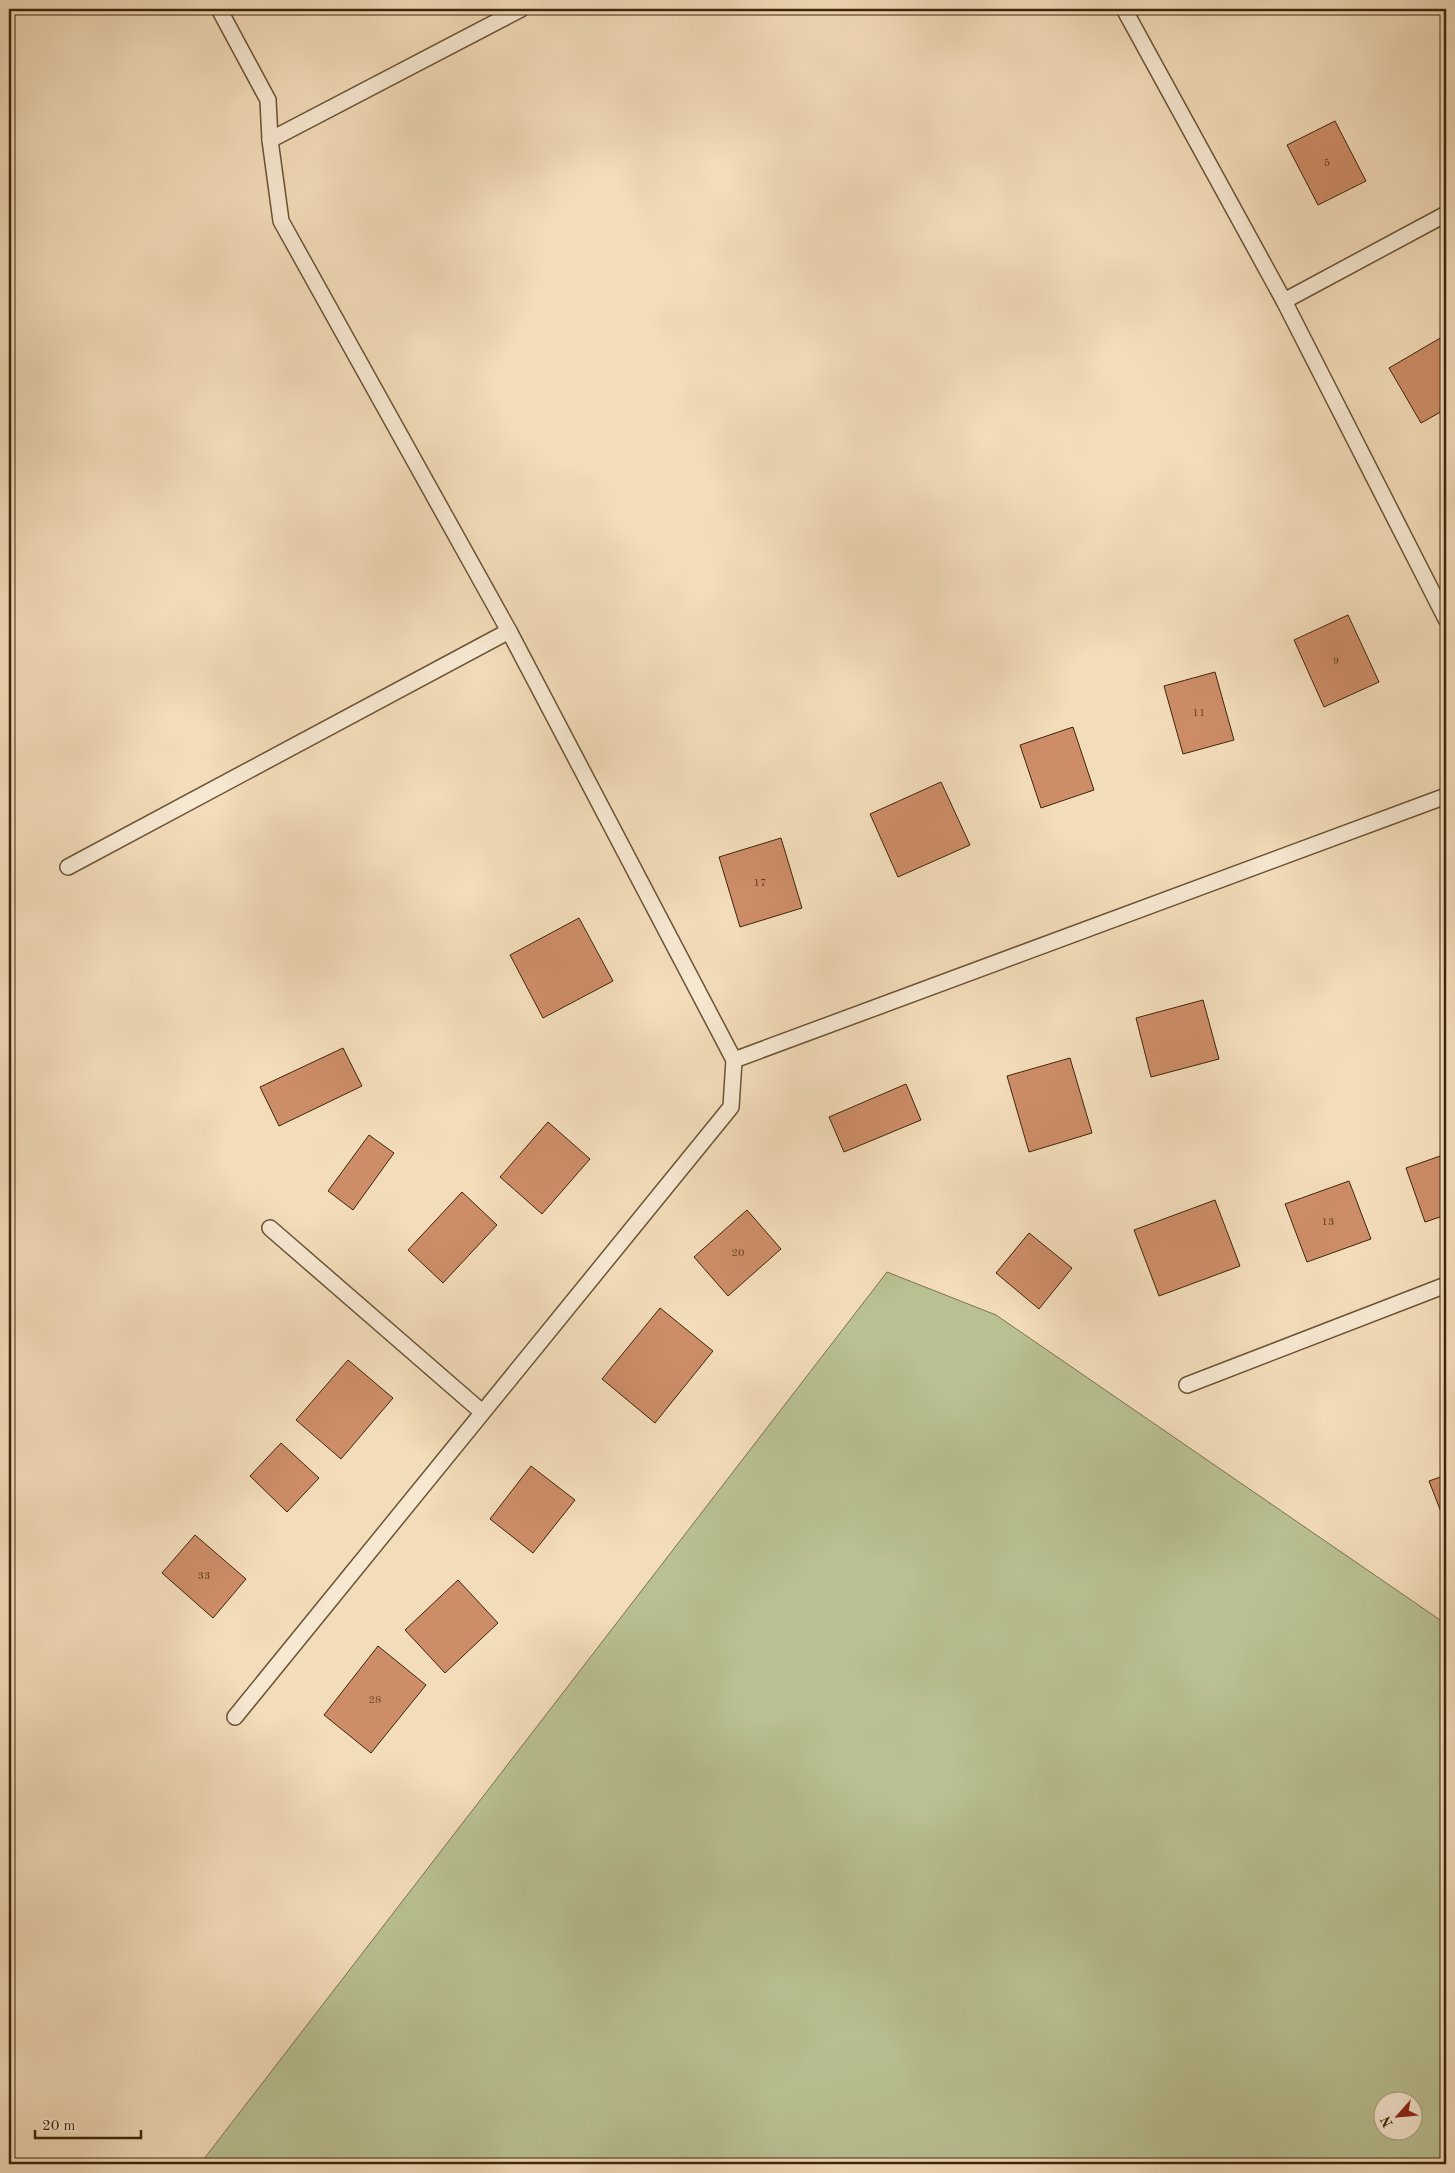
<svg xmlns="http://www.w3.org/2000/svg" width="1455" height="2173" viewBox="0 0 1455 2173" font-family="'Old Standard TT',serif">
  <rect width="100%" height="100%" fill="#f3dcba"/>
  <filter id="stains"><feTurbulence type="fractalNoise" baseFrequency=".004" numOctaves="4"/><feColorMatrix values="0 0 0 0 .2 0 0 0 0 .09 0 0 0 0 .02 0 0 0 .5 -.17"/></filter>
  <radialGradient id="worn" r=".72"><stop offset=".6" stop-color="#630" stop-opacity="0"/><stop offset="1" stop-color="#630" stop-opacity=".3"/></radialGradient>
  <path fill="#b9c091" stroke="#7c734c" fill-rule="evenodd" d="M887,1272l109,43 450,309v540h-1246zM1382,2100h30v30h-30z"/>
  <g fill="#cd8d68" stroke="#3e2608">
    <path d="M1335,121l31,60 -48,24 -31,-60z"/>
    <path d="M1442,337l4,8v64l-25,14 -32,-55z"/>
    <path d="M1348,615l31,67 -55,25 -30,-67z"/>
    <path d="M1215,672l19,68 -51,14 -19,-68z"/>
    <path d="M1073,727l21,63 -53,18 -21,-63z"/>
    <path d="M941,782l29,63 -72,32 -28,-63z"/>
    <path d="M781,838l21,70 -62,19 -21,-70z"/>
    <path d="M579,918l34,63 -70,37 -33,-63z"/>
    <path d="M1203,1000l16,59 -68,18 -15,-59z"/>
    <path d="M343,1048l19,38 -83,40 -19,-39z"/>
    <path d="M1070,1058l22,75 -63,19 -22,-76z"/>
    <path d="M906,1084l15,36 -77,32 -15,-35z"/>
    <path d="M548,1122l42,37 -48,55 -42,-37z"/>
    <path d="M369,1135l25,18 -41,57 -25,-19z"/>
    <path d="M1446,1154v61l-21,7 -19,-54z"/>
    <path d="M1349,1181l22,58 -64,23 -22,-58z"/>
    <path d="M462,1192l35,33 -54,58 -35,-33z"/>
    <path d="M1215,1200l25,66 -81,30 -25,-66z"/>
    <path d="M747,1210l34,39 -53,47 -34,-39z"/>
    <path d="M1029,1233l43,35 -33,41 -43,-36z"/>
    <path d="M660,1308l53,43 -58,72 -53,-44z"/>
    <path d="M348,1360l45,38 -52,61 -45,-39z"/>
    <path d="M281,1443l38,35 -32,34 -37,-36z"/>
    <path d="M531,1466l44,34 -42,53 -43,-34z"/>
    <path d="M1446,1475v50l-17,-44z"/>
    <path d="M195,1535l51,44 -33,39 -51,-45z"/>
    <path d="M458,1580l40,43 -53,50 -40,-43z"/>
    <path d="M378,1646l48,39 -55,68 -47,-38z"/>
  </g>
  <g fill="none" stroke-linecap="round" stroke-linejoin="round">
    <g stroke="#6b5434" stroke-width="18">
      <g id="lane">
        <path d="M219,9l49,91 2,40 11,81 228,410 225,429 712,-264"/>
        <path d="M1124,9l160,292 162,318"/>
        <path d="M270,140l251,-131"/>
        <path d="M1284,301l162,-87"/>
        <path d="M68,867l441,-236"/>
        <path d="M270,1228l212,184"/>
        <path d="M1187,1385l259,-100"/>
        <path d="M235,1717l496,-610 3,-47"/>
      </g>
    </g>
    <use href="#lane" stroke="#f7e8d2" stroke-width="15"/>
  </g>
  <g text-anchor="middle" dominant-baseline="central" stroke-width="5" stroke-linejoin="round" paint-order="stroke">
    <g font-size="11" fill="#624020">
      <text x="1327" y="163">5</text>
      <text x="1336" y="661">9</text>
      <text x="1199" y="713">11</text>
      <text x="760" y="883">17</text>
      <text x="1328" y="1222">13</text>
      <text x="738" y="1253">20</text>
      <text x="204" y="1576">33</text>
      <text x="375" y="1700">28</text>
    </g>
  </g>
  <rect width="1455" height="2173" fill="none" stroke="#f3dcba" stroke-width="30"/>
  <rect x="10" y="10" width="1435" height="2153" fill="none" stroke="#3e2608" stroke-width="2.5"/>
  <rect x="15" y="15" width="1425" height="2143" fill="none" stroke="#3e2608"/>
  <g transform="translate(1398 2116) rotate(243)"><circle r="24" fill="#f7e8d2" stroke="#ad9a81"/>
  <path d="M0-4L9 19L0 12L-9 19Z" fill="#8f2418"/>
  <text y="-8" font-size="14" font-weight="bold" text-anchor="middle" fill="#3e2608">N</text>
  </g>
  <path d="M35 2130v8h106v-8" fill="none" stroke="#3e2608" stroke-width="2.5"/>
  <text x="42" y="2130" font-size="15" fill="#3e2608" stroke="#f7e8d2" stroke-width="4" paint-order="stroke">20 m</text>
  <rect width="100%" height="100%" filter="url(#stains)"/>
  <rect width="100%" height="100%" fill="url(#worn)"/>
</svg>
